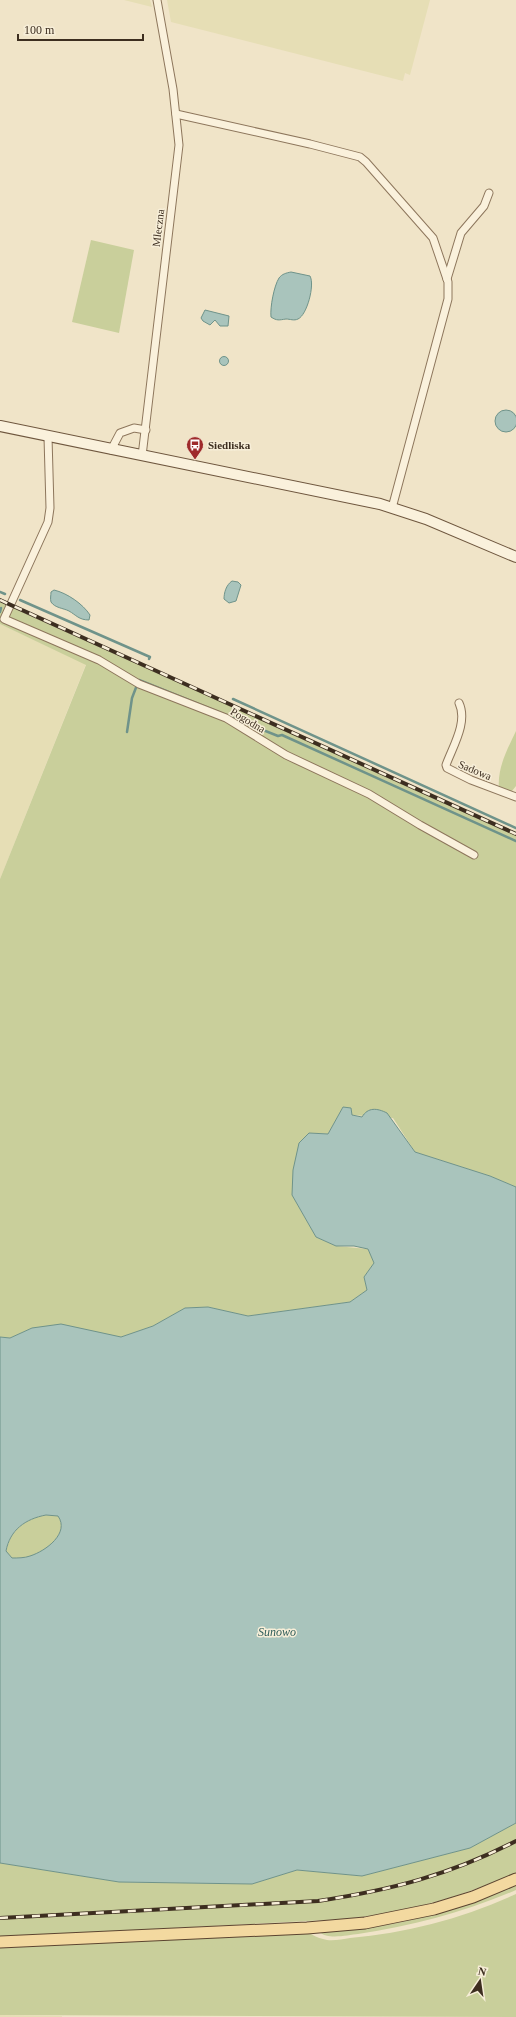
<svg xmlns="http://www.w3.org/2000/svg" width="516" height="2017" viewBox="0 0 516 2017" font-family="'Times New Roman',serif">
  <rect width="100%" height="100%" fill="#f0e4c8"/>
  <g fill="#e6deb5">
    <path d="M124,0h26l2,7z"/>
    <path d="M167,0h263l-20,75 -5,-2 -2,8 -232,-59z"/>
    <path d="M0,624l86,40 -86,215z"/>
    <path d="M0,2015l62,1v1h-62z"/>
  </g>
  <g fill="#c9cf9b">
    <path d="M91,240l43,10 -15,83 -47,-11z"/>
    <path d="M0,602l516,233v352l-26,-11 -75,-24 -22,-34 -41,-3 -9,-8 -15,27 -19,-1 -17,62 24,42 20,9 32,3 6,14 -10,14 3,13 -17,12 -102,14 -40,-9 -23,1 -32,18 -32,11 -89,-9 -22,10 -10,-1v-458l86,-214 -86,-41z"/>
    <path d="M516,731v55l-9,11 -7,-1c-5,-24 6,-44 16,-65z"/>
    <path d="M46,1515l12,1c12,17 -12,35 -27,40 -6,2 -13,2 -19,2l-6,-6c4,-22 19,-33 40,-37z"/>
    <path d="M516,1823v50c-55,24 -110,40 -170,46l-346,18v-74l119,19 133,2 45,-14 65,6 108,-28z"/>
    <path d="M516,1885v5c-51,22 -103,36 -158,44 -10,1 -31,6 -38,-2 71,-3 130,-19 196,-47z"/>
    <path d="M516,1894v123l-516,-2v-67l309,-15c4,2 9,5 14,6 8,3 19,0 27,-1 57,-5 114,-20 166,-44z"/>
  </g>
  <g fill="#a9c4bc" stroke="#6f938a" fill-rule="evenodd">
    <path d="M291,272l19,4c5,9 -3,39 -12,43 -4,2 -8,0 -12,0 -7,1 -9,2 -15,-2 -1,-10 3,-31 8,-39 3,-4 7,-5 12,-6z"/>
    <path d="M205,310l24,6 -1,10h-8l-5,-6 -5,5 -7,-4 -2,-3z"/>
    <circle cx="224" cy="361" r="4.5"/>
    <circle cx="506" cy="421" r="11"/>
    <path d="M232,581l6,1 3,3 -5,16 -7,2 -5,-4c0,-6 2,-14 8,-18z"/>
    <path d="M54,590c13,3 29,14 36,25l-1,5c-10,0 -13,-5 -20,-9 -6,-3 -14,-3 -18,-9 -1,-3 0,-7 0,-10z"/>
    <path d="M343,1107l8,1 1,7 10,2c6,-10 15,-9 25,-4l28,39 75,24 26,11v636l-46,25 -108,28 -65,-6 -45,14 -133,-2 -119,-19v-526l10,1 22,-10 29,-4 60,13 32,-11 32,-18 23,-1 40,9 102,-14 17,-12 -3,-13 10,-14 -6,-14 -14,-3h-18l-20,-9 -24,-42 1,-25 6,-27 10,-10 19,1zM46,1515l12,1c12,17 -12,35 -28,40 -5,2 -13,2 -18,2l-6,-7c4,-21 19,-32 40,-36z"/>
  </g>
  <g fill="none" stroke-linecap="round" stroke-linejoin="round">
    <g stroke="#6f938a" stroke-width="2.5">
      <path d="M0,592l5,2"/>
      <path d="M20,600l130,57 -1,2"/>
      <path d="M0,612l1,-4"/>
      <path d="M139,680l139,56 4,-1 234,106"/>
      <path d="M233,699l283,129"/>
      <path d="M127,732l5,-34 5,-13"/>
    </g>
    <g stroke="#8d765c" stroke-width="9">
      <g id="street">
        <path d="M176,114l134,30 50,13 6,5 67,76 15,44v17l-56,209"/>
        <path d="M447,279l14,-46 23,-27 5,-13"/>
        <path d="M48,437l2,71 -2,14 -44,97 95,41 40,24 87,34 60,37 83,39 51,31 54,30"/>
        <path d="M111,450l9,-17 14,-5 12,2"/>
        <path d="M142,456l37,-311 -6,-56 -16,-89"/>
        <path d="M459,703c9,19 -6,43 -13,62l1,3 24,12 45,17"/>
      </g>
    </g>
    <g stroke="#6f573f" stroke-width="12">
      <path id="secondary" d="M0,426l380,78 46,15 90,38"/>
    </g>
    <g stroke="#5b4430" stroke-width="13">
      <path id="primary" d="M0,1942l307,-14 58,-5 69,-14 39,-12 43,-18"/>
    </g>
    <use href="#street" stroke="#faf1dc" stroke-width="7"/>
    <use href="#secondary" stroke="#faf1dc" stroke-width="10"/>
    <use href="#primary" stroke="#f3d9a0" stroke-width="11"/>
    <g stroke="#3d2e20" stroke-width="4">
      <g id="rail">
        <path d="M0,600l516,234"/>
        <path d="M0,1918l318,-17c73,-11 132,-26 198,-60"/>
      </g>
    </g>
    <use href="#rail" stroke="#f7eed8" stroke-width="2.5" stroke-dasharray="8" stroke-linecap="butt"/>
  </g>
  <defs>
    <g id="bus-pin" transform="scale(0.9)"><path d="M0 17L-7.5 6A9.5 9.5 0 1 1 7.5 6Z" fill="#9e2a2b" stroke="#f7eed8"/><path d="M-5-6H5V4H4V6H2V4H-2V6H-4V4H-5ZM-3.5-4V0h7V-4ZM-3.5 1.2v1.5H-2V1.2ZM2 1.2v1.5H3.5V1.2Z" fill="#fff"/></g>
  </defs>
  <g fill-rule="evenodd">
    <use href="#bus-pin" x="195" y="445"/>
  </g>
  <g text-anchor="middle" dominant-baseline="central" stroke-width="3" stroke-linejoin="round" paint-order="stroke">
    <g font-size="11" fill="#3d2e20" stroke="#f7eed8">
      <text transform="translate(158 228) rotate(-83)">Mleczna</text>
      <text transform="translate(248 720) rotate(31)">Pogodna</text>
      <text transform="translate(475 770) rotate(23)">Sadowa</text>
    </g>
    <g font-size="11" font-weight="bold" fill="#3d2e20" stroke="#f7eed8" text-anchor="start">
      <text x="208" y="445">Siedliska</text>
    </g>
    <g font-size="12" font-style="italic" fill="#2f5d5a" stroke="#f7eed8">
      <text x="277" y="1632">Sunowo</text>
    </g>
  </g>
  <g transform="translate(480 1981) rotate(13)" stroke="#f7eed8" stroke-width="3" paint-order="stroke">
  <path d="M0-3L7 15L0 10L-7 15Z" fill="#3d2e20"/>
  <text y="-6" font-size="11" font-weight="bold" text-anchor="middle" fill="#3d2e20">N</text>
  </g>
  <path d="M18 34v6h125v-6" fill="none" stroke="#3d2e20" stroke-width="2"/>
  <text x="24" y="34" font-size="12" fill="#3d2e20" stroke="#f7eed8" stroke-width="3" paint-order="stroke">100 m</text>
</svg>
